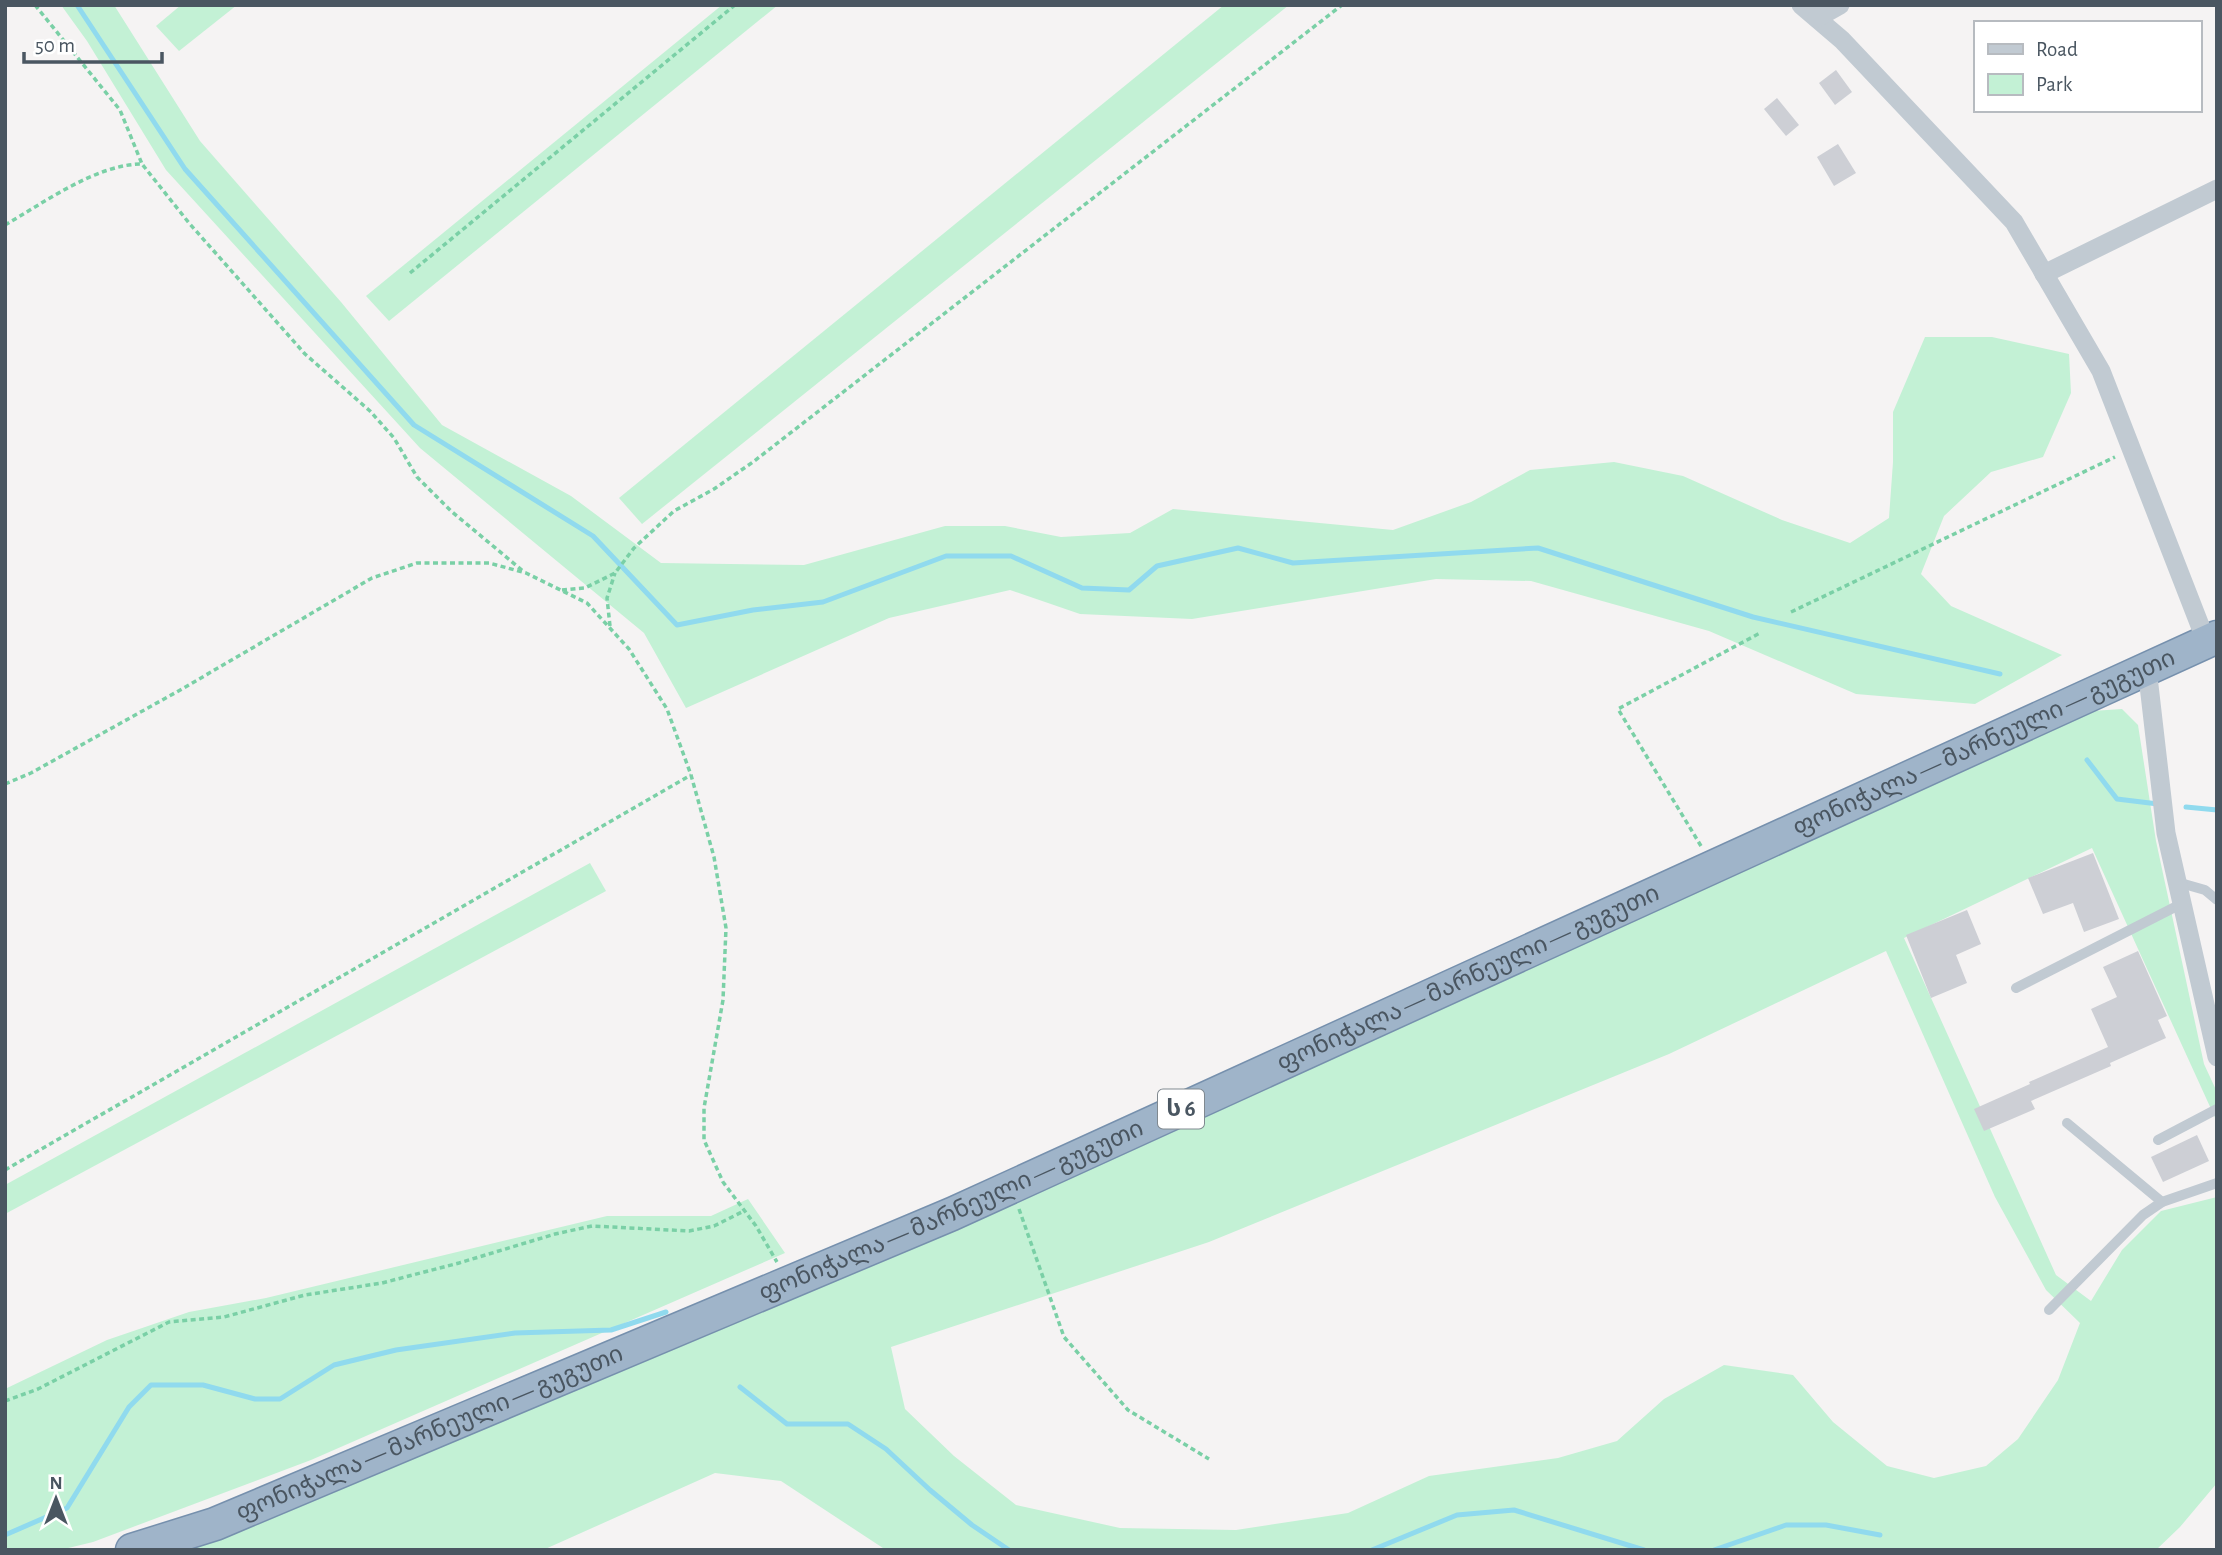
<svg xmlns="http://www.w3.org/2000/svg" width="2222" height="1555" viewBox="0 0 2222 1555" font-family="'Alegreya Sans','Noto Sans Georgian',sans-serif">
  <rect width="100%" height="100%" fill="#f5f3f3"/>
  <g fill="#c3f1d5" fill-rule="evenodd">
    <path d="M61,5h53l86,136 141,161 101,123 129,71 90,67 143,2 141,-39h60l56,11 69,-4 43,-24 220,21 78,-28 59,-32 84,-8 69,14 99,44 68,23 39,-25 4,-56v-50l32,-75h67l77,17 2,39 -28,64 -52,15 -47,44 -23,58 30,32 111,49 -87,49 -119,-10 -147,-63 -178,-50 -95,-2 -244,40 -112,-5 -70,-24 -121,28 -203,90 -42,-75 -224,-185 -254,-278 -79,-129z"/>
    <path d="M181,5h56l-58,46 -23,-25z"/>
    <path d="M722,5h56l-389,316 -23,-25z"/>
    <path d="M1224,5h65l-647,519 -23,-26z"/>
    <path d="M2122,709l16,16 18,116 48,223 13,28v30l-125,-274 -188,90 152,337 35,26 31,-51 39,-39 56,-14v286l-37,44 -24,23h-1270l-105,-69 -66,-8 -172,77h-355l584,-242 1320,-597zM1886,951l109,246 51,93 34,33 -22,57 -40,59 -32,27 -52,12 -47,-12 -54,-44 -40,-47 -69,-10 -60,34 -47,42 -59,17 -129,18 -81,37 -112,17 -116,-2 -104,-23 -62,-49 -49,-47 -14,-62 318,-105 460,-188z"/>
    <path d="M590,863l16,28 -601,323v-29z"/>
    <path d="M748,1199l37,54 -474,207 -218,82 -33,8h-55v-161l102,-49 82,-28 77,-14 341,-82h104z"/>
  </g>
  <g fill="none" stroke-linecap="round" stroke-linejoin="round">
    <g stroke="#90daee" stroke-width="5">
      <path d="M77,5l108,164 229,256 179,111 84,89 76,-15 70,-8 123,-46h65l71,32 47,2 28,-24 81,-18 55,15 245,-15 215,69 247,57"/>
      <path d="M2087,760l30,39 41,5"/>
      <path d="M2186,807l31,3"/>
      <path d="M740,1387l47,37h61l38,25 44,41 42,35 37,25"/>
      <path d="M5,1535l62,-27 62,-101 22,-22h52l52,14h25l54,-34 62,-15 119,-17 96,-3 55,-18"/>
      <path d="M1372,1550l85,-35 57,-5 130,40"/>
      <path d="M1714,1550l72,-25h40l54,10"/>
    </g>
  </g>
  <g fill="#cdcfd5">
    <path d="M1836,70l16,22 -17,13 -16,-22z"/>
    <path d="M1777,98l22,27 -13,11 -22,-27z"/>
    <path d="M1838,144l18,29 -22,13 -17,-29z"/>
    <path d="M2093,853l26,66 -35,13 -11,-29 -30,11 -15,-36z"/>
    <path d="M1967,910l14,34 -25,11 11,28 -36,15 -25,-63z"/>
    <path d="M2138,951l29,65 -9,4 8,18 -56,25 1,3 -80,35 4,8 -51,22 -10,-22 56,-25 -1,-2 79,-35 -17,-38 26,-12 -14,-30z"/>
    <path d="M2197,1135l12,26 -46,21 -12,-25z"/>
  </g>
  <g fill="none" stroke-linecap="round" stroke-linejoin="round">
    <g stroke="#7690ad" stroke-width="35">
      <g id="trunk">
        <path id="s1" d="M132,1550l83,-26 737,-310 1265,-577"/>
      </g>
    </g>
    <g stroke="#7ad0a6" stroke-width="3.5" stroke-dasharray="5 3.5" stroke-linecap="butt">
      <path d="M35,5l85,105 22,54"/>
      <path d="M5,225c40,-23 92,-61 137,-61l47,59 116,131 65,57 24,27 23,39 34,34 72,60"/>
      <path d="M410,273l325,-268"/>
      <path d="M562,590l23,-2 30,-15 19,-25 40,-37 40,-22 39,-27 589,-457"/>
      <path d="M1791,612l324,-155"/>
      <path d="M610,626l-3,-28 8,-25"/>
      <path d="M5,784l26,-11 151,-84 190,-111 45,-15h72l37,10 61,30 42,46 38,60 24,66 23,82 12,71 -3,72 -19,108v32l19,42 33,44 21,36"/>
      <path d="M1701,846l-83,-137 142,-76"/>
      <path d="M5,1170l686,-395"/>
      <path d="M1019,1209l45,128 64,73 81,49"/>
      <path d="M5,1401l33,-12 131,-67 55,-5 81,-22 77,-12 77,-20 96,-29 37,-8 97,5 25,-5 30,-15"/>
    </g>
    <g stroke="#c1cad2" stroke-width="10">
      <path d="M2177,882l28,8 12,10"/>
      <path d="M2016,988l165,-84"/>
      <path d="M2067,1123l95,79"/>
      <path d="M2158,1140l59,-31"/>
      <path d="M2049,1310l94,-95 19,-13 55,-19"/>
    </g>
    <g stroke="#c1cad2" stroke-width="19">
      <path d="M1801,5l41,35 172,182 87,149 105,270"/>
      <path d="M1817,18l23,-13"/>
      <path d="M2044,274l173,-85"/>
      <path d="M2147,668l19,165 51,224"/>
    </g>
    <use href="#trunk" stroke="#9fb4c9" stroke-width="32"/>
  </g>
  <g text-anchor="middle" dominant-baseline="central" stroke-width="7" stroke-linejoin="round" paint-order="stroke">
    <rect fill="#fff" stroke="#808990" stroke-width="2" x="1158" y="1089.5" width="46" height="39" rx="5"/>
    <g font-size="23" font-weight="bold" fill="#4a5661">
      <text x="1181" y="1109">ს 6</text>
    </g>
    <g font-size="24" fill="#4a5661" stroke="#fff">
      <text stroke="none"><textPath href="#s1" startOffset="2021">ფონიჭალა — მარნეული — გუგუთი</textPath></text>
      <text stroke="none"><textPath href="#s1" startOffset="1454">ფონიჭალა — მარნეული — გუგუთი</textPath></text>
      <text stroke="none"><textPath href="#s1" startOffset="887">ფონიჭალა — მარნეული — გუგუთი</textPath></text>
      <text stroke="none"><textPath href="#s1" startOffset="320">ფონიჭალა — მარნეული — გუგუთი</textPath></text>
    </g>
  </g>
  <rect width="2222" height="1555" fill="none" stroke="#4a5661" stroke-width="14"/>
  <rect x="1974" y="21" width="228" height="91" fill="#ffffff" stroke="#b7bbc0" stroke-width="2"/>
  <rect x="1988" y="44" width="35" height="10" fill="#c1cad2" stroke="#b7bbc0" stroke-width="2"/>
  <text x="2036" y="56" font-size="21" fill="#4a5661">Road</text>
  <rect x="1988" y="74" width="35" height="21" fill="#c3f1d5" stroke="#b7bbc0" stroke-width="2"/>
  <text x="2036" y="91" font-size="21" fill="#4a5661">Park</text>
  <g transform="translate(56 1499)" stroke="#ffffff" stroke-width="5" paint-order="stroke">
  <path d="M0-5L12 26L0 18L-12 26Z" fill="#4a5661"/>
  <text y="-10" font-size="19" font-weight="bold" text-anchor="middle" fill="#4a5661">N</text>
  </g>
  <path d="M24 52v10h138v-10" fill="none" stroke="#4a5661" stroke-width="3.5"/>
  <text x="35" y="52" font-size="21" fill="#4a5661" stroke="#ffffff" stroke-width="5" paint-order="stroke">50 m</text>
</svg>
